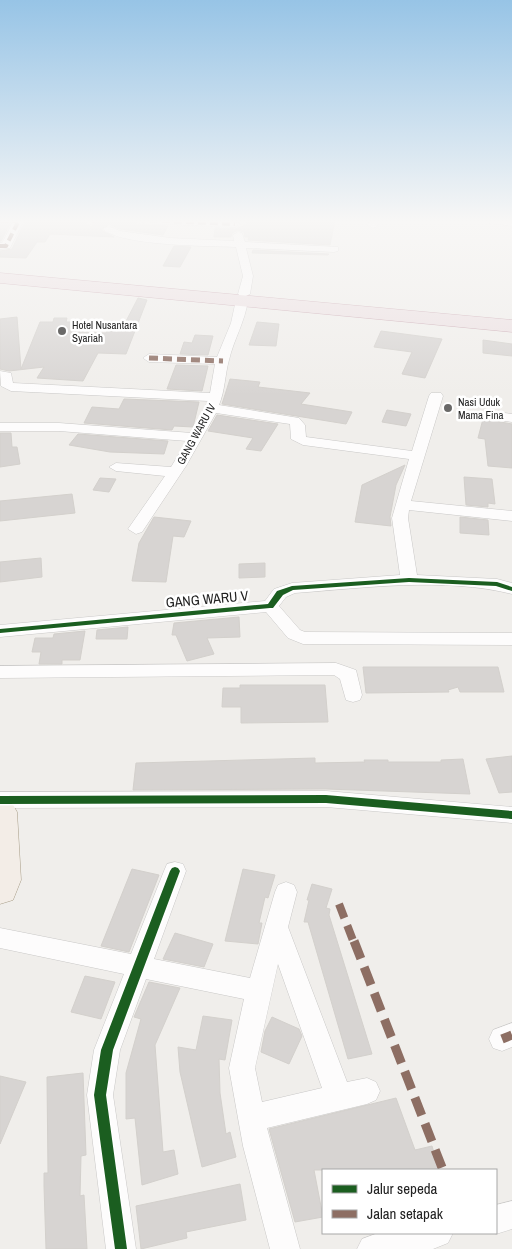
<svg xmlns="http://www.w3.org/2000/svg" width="512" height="1249" viewBox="0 0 512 1249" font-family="'Archivo Narrow',sans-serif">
  <rect width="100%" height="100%" fill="#f0eeeb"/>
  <g fill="#d7d4d2" stroke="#d3d0cc">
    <path d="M26,220h61l-1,4 5,3 10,-7 30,1 7,4 30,1 -5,9 -43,-6 -11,-5 -8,6 13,7 -64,-3 -5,8h-8l-11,16 -26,-1v-6l12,-2z"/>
    <path d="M248,220l76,3 1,-3h10l-5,25 -82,-5 1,-3h-4l-1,-5 -6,-2 -6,3 -1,4h-17l1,-9 20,1 11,-4z"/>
    <path d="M0,222h11l-10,19h-1z"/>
    <path d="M174,246l17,1 -11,20 -17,-1z"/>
    <path d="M253,250l76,4 -1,1 -76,-2z"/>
    <path d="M138,298l9,2 -21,54 -28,-1 -15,28 -46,-3 7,-11 -35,4 -9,-2v-50l17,-2 4,52 19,-47h13l1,-4h13l-1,4h13l-4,10 31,1 2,-4h14z"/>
    <path d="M257,322l22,2 -3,22 -27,-1z"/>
    <path d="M381,331l61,8 -17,39 -23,-4 10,-22 -38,-5z"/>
    <path d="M195,335l18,1 -5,19 -28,-1 4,-12 8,1z"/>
    <path d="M483,340l29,4v12l-29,-3z"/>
    <path d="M176,365l32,1 -6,25 -35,-2z"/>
    <path d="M230,379l30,3 -2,5 52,6 -9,11 51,8 -6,12 -124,-20z"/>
    <path d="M124,399l75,3 -6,25 -19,-1 -2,4 -88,-7 8,-16 27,2z"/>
    <path d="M387,410l24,4 -5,12 -24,-4z"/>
    <path d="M217,415l61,9 -17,27 -15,-2 7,-11 -45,-7z"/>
    <path d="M483,419l29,5v44l-24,-2 -3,-27 -7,-1z"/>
    <path d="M0,433h11l1,14h5l3,17 -20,3z"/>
    <path d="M78,434l90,7 -4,13 -54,-2 -41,-7z"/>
    <path d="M405,465l-9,20 -6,32 1,9 -36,-4 7,-37z"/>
    <path d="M464,477l28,2 3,25 -7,-1v4l-22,-2z"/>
    <path d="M100,478l16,1 -7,13 -16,-2z"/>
    <path d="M72,494l3,19 -75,8v-20z"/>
    <path d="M154,517l37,4 -7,16 -11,-1 -7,46 -34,-1 7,-38z"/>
    <path d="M460,517l28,3 1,15 -29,-2z"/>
    <path d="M41,558l1,19 -42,5v-20z"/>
    <path d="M265,563v14l-26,1v-14z"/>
    <path d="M239,617l1,20 -33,1 7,16 -27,7 -11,-26h-4l2,-12z"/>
    <path d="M128,627l-1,12h-31l1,-9z"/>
    <path d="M85,631l-5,29h-18v4h-23l2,-12h-9l3,-14h18l1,-4z"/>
    <path d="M363,667h135l6,25h-44l-2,-5 -10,3 1,2 -83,1z"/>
    <path d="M240,685h85l3,37 -87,1v-16h-19l1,-19h17z"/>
    <path d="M512,756v36l-13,1 -13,-34z"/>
    <path d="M315,758v5l50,-1 -1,-2h24v2h53v-2l22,-1 7,35 -144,-5 -193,1 3,-27z"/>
    <path d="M132,869l27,6 -30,77 -28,-6z"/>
    <path d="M243,869l32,6 -7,23 -3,-1 -6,26h3l-4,21 -33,-3z"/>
    <path d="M312,884l20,5 -6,19 4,1 -1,6 43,139 -24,5 -40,-137h-4l5,-22h-2z"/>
    <path d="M175,933l38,11 -9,23 -41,-8z"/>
    <path d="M85,976l30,6 -14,37 -30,-7z"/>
    <path d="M149,982l31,6 -25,57 8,107 11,-2 4,24 -36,11 -7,-67 -9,1v-46l15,-54 -7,-2z"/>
    <path d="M203,1016l29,4 -7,40 -6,-1 1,34 6,41 4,-2 6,25 -34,10 -22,-95 -2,-25 18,3z"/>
    <path d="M272,1017l27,12 3,7 -13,28 -28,-12 4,-21z"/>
    <path d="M83,1073l3,82 -5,1 -1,40 4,-1 3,54h-41l-2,-63v-13h4l-1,-96z"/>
    <path d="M0,1076l26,6 -26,62z"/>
    <path d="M396,1098l19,52 17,-4 7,24h-125l9,47 -28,5 -26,-93z"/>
    <path d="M240,1184l6,36 -60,12 1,6 -46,11 -5,-43z"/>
  </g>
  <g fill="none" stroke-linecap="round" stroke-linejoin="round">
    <g stroke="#c9c8c7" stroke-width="1">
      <g id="street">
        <path d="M14,220h10l-14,28 -10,1v-6h2z"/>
        <path d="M89,220h10l-7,5 -5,-3z"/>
        <path d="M133,220c16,-1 98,-3 107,4l-5,3 -97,-4z"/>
        <path d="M370,220h10l-4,7 -3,1 -5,-3z"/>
        <path d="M484,220h28v6l-23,-3z"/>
        <path d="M108,226l12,5 50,7 64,3 -1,-6 5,-3 4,1 3,9 93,5v4l-4,1 -88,-4 7,28 -3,18 -6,3 4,3c-3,22 -14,39 -19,60 -4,14 -4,31 -10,45l80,13 6,7 1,12 106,14 17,-55 2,-3h10l2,3 -32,105 101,10v10l-103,-11 -1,8 9,57 80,4 15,4v11c-68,-17 -148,-6 -217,-1l-9,4 -7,9 21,24 5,2 207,1v12l-209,-1 -15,-6 -22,-26 -266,25v-12l265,-24 9,-12 18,-6 108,-8 -8,-57 17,-59 -106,-14 -12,-6 -1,-15 -74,-11 -30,53 -44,66 -6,2 -8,-5 37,-53 -49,-5 -7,-4 7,-4 55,4 16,-26 -128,-10h-59v-8h59l133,10 16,-32 -197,-10 -10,-5 -1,-15 11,2 2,10 197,10 5,-29 -66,-2 -6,-4 6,-4 68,3 14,-34 5,-23 6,-3 -4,-3 5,-18 -7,-29c-26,-1 -116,-1 -133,-18z"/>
        <path d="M491,411l21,3v8l-26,-4 -2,-3z"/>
        <path d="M336,663l20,7 6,25 -2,5 -7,2 -7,-2 -6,-21 -6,-4 -334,3v-12z"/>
        <path d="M326,791l186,16v16l-186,-16 -326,1v-16z"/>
        <path d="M175,862l8,2 3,7 -32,88 96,19 25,-86 3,-7 8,-3 8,3 3,7 -9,35 59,155 20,-4 9,4 4,9 -4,9 -9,4 -100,24 33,121h-30l-27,-103 -14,-78 15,-69 -98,-20 -26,71 -7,45 23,154h-30l-19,-154 7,-45 30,-76 -124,-26v-20l131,26 33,-83 3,-7zM278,964l44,124 -60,14 -7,-34z"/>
        <path d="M512,1023v24l-10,4 -9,-3 -4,-9 4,-9z"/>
        <path d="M512,1201v28l-16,5 -2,-1 2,-28z"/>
        <path d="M378,1233h75l-5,10 -15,6h-76l5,-10z"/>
      </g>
    </g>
    <g stroke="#a79c86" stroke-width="1">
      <path id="primary" d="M0,799l12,4 5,9 4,68 -8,20 -13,4z"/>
    </g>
    <g stroke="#c5a2ac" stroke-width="1">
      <path id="highway" d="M0,273l512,47v12l-512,-49z"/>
    </g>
    <use href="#street" fill="#fdfcfc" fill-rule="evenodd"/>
    <use href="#primary" fill="#f3ede7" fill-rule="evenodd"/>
    <use href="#highway" fill="#ece0e2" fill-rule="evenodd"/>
    <g stroke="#8d6e63" stroke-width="4" stroke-dasharray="8 4" stroke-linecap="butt">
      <path d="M138,220l97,4"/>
      <path d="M0,221h18"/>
      <path d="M92,222l2,-2"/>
      <path d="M0,246h6l13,-26"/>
    </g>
    <path stroke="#8d6e63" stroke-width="5" stroke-dasharray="9 5" stroke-linecap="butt" d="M149,358l74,3"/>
    <path stroke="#8d6e63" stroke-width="8" stroke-dasharray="15 8" stroke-linecap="butt" d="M339,904l15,39"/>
    <g stroke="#8d6e63" stroke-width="9" stroke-dasharray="19 9" stroke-linecap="butt">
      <path d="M354,941l89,229"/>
      <path d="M502,1039l10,-4"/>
    </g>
    <g stroke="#fff" stroke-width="3">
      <g id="cycleway">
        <path d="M409,578l88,4 15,5v4l-16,-5 -87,-4 -116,8 -10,5 -10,13h-3l-270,25v-4l268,-25 9,-13 15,-5z"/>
        <path d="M326,795l186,16v8l-186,-16 -326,1v-8z"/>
        <path d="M175,867l3,1 2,3 -67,179 -7,45 21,154h-12l-21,-154 7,-45 69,-179 2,-3z"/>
      </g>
    </g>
    <use href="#cycleway" fill="#1b5e20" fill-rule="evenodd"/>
  </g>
  <linearGradient id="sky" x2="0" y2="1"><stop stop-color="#97c4e6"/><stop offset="0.56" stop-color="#f8f7f6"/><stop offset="1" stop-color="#f8f7f6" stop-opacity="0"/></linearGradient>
  <rect width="512" height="395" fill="url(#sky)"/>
  <g fill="#6a6968" stroke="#fff" stroke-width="2">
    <circle cx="62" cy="331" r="5"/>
    <circle cx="448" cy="408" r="5"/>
  </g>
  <g text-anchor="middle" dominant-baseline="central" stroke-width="5" stroke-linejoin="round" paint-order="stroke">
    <g font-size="11" fill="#222" stroke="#fff" text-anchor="start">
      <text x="72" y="325">Hotel Nusantara<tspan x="72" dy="13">Syariah</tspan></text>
      <text x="458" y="402">Nasi Uduk<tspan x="458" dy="13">Mama Fina</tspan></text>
    </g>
    <g font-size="11" fill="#222" stroke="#fff">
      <text transform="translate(196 434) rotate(-61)">GANG WARU IV</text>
    </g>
    <g font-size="14" fill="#222" stroke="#fff">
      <text transform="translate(207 599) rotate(-5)">GANG WARU V</text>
    </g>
  </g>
  <rect x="322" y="1169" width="175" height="65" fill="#ffffff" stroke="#a7a7a7"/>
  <rect x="332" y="1185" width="25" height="8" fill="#1b5e20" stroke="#a7a7a7"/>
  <text x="367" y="1194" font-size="15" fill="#222222">Jalur sepeda</text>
  <rect x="332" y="1210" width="25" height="8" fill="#8d6e63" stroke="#a7a7a7"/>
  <text x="367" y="1219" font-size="15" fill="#222222">Jalan setapak</text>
</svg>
